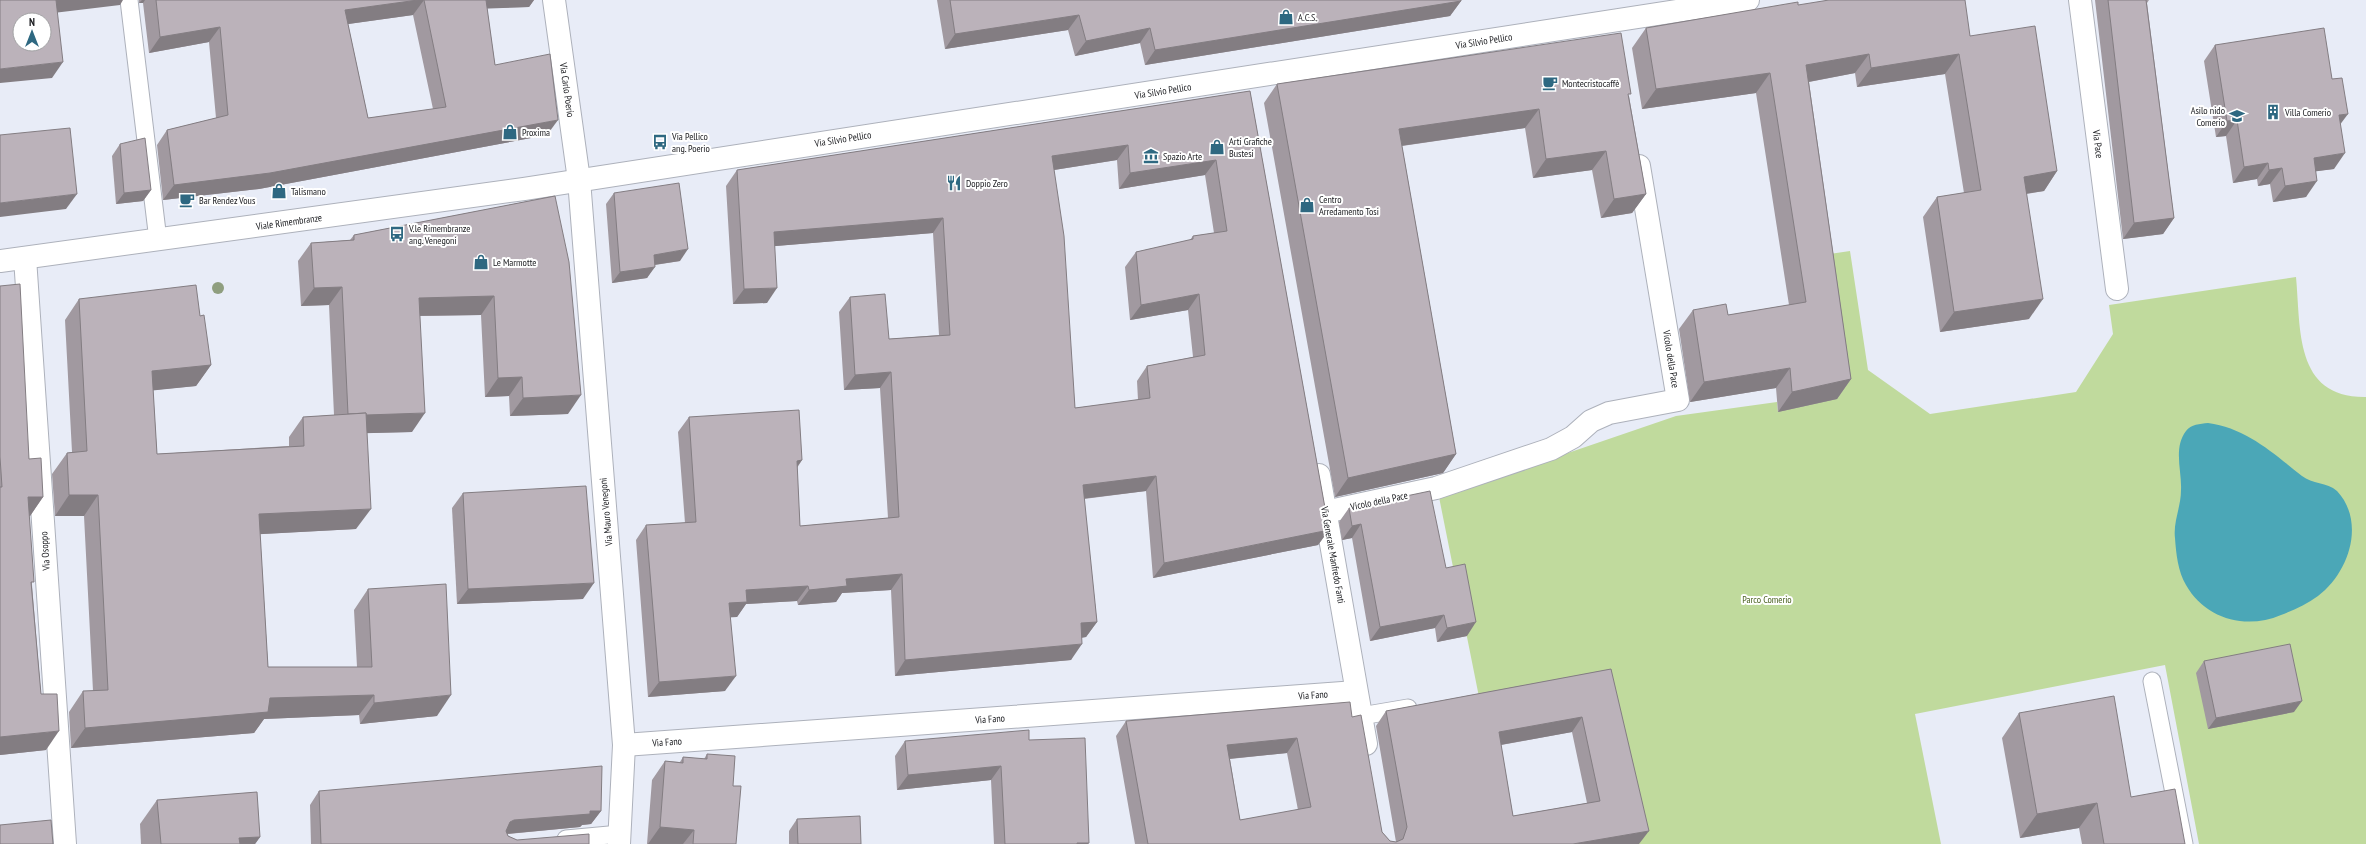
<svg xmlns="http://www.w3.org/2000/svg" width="2366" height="844" viewBox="0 0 2366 844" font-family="'PT Sans Narrow',sans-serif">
  <rect width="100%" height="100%" fill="#e8ecf7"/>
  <path fill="#c0da9d" d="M1850,251l18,119 62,44 146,-22 37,-58 -4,-29 187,-28c5,52 -2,121 70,120v447h-167l-34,-179 -250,49 26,130h-303l-24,-102 -133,-35 -42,-210 237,-81 101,-14 1,10 38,-156z"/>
  <path fill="#4ba7b7" d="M2208,423c38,5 65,30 94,53 10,8 25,6 35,15 29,31 12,82 -19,105 -11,8 -24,14 -37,19 -35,15 -76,4 -95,-30 -8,-13 -10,-32 -11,-47 -2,-16 6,-31 6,-48 1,-19 -8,-42 5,-59 5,-7 14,-7 22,-8z"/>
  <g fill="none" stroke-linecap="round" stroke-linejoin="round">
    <g stroke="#adb1bb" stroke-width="19">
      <g id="service">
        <path d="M129,0l29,240"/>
        <path d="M2152,681l32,163"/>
        <path d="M1361,716l47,-8"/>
        <path d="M566,839l54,-5"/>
      </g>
    </g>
    <g stroke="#adb1bb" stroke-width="24">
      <g id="minor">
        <path d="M554,0l25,180 45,565 -5,99"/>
        <path d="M2080,0l37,289"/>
        <path d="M25,258l40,586"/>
        <path d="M1319,475l47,269"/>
        <path d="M1325,512l111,-24 115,-39 22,-12 18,-16 18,-8 69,-13 -39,-234"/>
        <path d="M624,745l732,-53"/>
      </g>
    </g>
    <g stroke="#adb1bb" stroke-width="24">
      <path id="tertiary" d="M0,261l524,-72 1224,-189"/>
    </g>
    <use href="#service" stroke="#fff" stroke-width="17"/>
    <use href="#minor" stroke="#fff" stroke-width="22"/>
    <use href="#tertiary" stroke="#fff" stroke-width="22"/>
  </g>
  <circle fill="#8f9e7f" cx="218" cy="288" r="6"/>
  <g fill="#a199a0" fill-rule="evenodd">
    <path d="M139,0h395l-5,7 -42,1 8,57 52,70 -288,54 -96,11 -6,-55 10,-15 49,-12 -7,-76 -60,11 -6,-50h-4zM413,15l20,94 -65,9 -20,-94z"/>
    <path d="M937,0h524v1l-11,15 -305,49 -5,-22 -65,13 -7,-26 -123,19z"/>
    <path d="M2095,0h54l-2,3 27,215 -11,16 -40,5z"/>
    <path d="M1798,5l172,31 87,135 -13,20 -18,3 3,125 -89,13 -17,-115 14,-20 27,-4 -19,-119 -88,13 -2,-14 -46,9 42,297 -14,20 -59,13 -2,-24 -86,14 -11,-73 14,-19 35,5 61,-10 -33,-212 -114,16 -10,-61 14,-20z"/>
    <path d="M2215,45l117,34 8,45 -6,45 -18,2 -10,26 -33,5 -3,-18 -12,2 -1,-7 -24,4 -7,-47 -10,1 -12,-76z"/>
    <path d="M1277,84l352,12 17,98 -14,19 -31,5 -9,-48 -59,8 -8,-50 -123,18 54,308 -13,19 -108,24 -71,-394z"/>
    <path d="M1250,91l79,439 -11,15 -165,33 -7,-87 -62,8 13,123 -11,15 -5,1 -10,22 -176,16 -4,-86 -49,3 -6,9 -38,3 -1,-4 -51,3 -9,13h-6l-6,74 -77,6 -12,-157 10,-15 39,-2 -7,-91 11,-15 113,43 -5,8 3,58 88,-8 -8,-130 -36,2 -5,-78 11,-15 39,42 50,-4 -6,-102 -158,13 -8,57 -34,1 -7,-118 11,-16zM1117,160l2,29 86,-14 9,58 -21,3 -3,4 -54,12 -11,15 5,53 58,-10 5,47 -46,9 -10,15 1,19 -63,8 -21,-238z"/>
    <path d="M120,144l31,46 -8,11 -27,3 -4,-48z"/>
    <path d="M614,193l66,68 -25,4 -8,13 -35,5 -6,-79z"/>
    <path d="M555,196l13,218 -58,2 -1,-20 -24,1 -4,-82 -61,1 -8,116 -45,1 -11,96 -96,5 8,133h89l-3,-57 14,-21 69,127 -77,8 -1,-9 -95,4 -10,14 -183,15 -2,-36 14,-21h10l-9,-175h-29l-3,-42 15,-21 5,-1 -7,-132 14,-21 121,17 11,49 -15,21 -43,4 4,64 132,-8v-9l14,-20 31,-2 -5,-110 -28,1 -3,-45 13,-18 39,-3 4,-5z"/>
    <path d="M0,286l29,173 14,38 -13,19h-1l3,69 9,109 5,56 -46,5z"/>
    <path d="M463,493l120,106 -126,5 -5,-96z"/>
    <path d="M1349,508l97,60 21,68 -30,6 -2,-14 -65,13 -18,-103 -10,2 -3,-18z"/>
    <path d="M2204,661l90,51 -86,17 -12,-56z"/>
    <path d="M1611,669l28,175h-504l-19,-108 10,-15 226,-4 30,115 8,9 6,1 -20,-116 10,-15zM1572,732l15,71 -74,13 -12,-71zM1287,753l11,57 -58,10 -10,-61z"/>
    <path d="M2019,713l112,84 54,47h-103l-3,-16 -59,10 -18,-100z"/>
    <path d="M1029,740l59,104h-94l-3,-64 -94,10 -2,-34 10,-15z"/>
    <path d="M707,754l26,32 3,58h-89l5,-64 13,-19 15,1 3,-5 21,2z"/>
    <path d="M319,791l282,20 -10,13 -9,1 -2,2 -73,7 1,2 9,4 72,4h-278l-1,-39z"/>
    <path d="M157,800l103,37 -5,7h-114l-1,-20z"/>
    <path d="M797,819l64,25h-72v-13z"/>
  </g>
  <g fill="#837d82">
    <path d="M55,0h68l-3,5 -75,9z"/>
    <path d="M142,0h3l-2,3h-4z"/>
    <path d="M418,0h6l-11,15 -79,11 11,-16z"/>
    <path d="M481,0h53l-5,7 -54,2z"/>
    <path d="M1461,1l-11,15 -305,49 10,-15z"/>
    <path d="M1079,15l-11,15 -123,19 10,-15z"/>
    <path d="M220,27l-11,15 -60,11 11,-16z"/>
    <path d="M1150,28l-10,15 -65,13 11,-15z"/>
    <path d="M1869,54l-14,19 -63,12 14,-20z"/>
    <path d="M1959,54l-14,20 -88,13 14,-19z"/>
    <path d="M63,62l-11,16 -52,5v-14z"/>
    <path d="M1770,73l-14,20 -114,16 14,-20z"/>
    <path d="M1539,109l-14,19 -139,20 13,-19z"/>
    <path d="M2348,114l-12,16 3,-15z"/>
    <path d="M558,120l-11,15 -288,54 -96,11 11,-15z"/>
    <path d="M2237,120l-11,16 -10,1 11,-16z"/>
    <path d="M1128,145l-11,15 -76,12 11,-16z"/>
    <path d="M1606,151l-14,19 -59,8 13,-19z"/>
    <path d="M2345,153l-11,16 -31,4 11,-15z"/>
    <path d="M1216,160l-11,15 -86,14 11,-16z"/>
    <path d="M2268,163l-11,16 -24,4 11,-16z"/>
    <path d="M2282,168l-12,16 -12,2 11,-16z"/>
    <path d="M2057,171l-13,20 -34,5 14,-19z"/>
    <path d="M2317,181l-11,16 -33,5 12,-16z"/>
    <path d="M151,190l-8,11 -27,3 8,-11z"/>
    <path d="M77,194l-11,15 -66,8v-14z"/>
    <path d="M1646,194l-14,19 -31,5 13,-19z"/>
    <path d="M943,218l-10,15 -169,14 10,-15z"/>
    <path d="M2174,218l-11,16 -40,5 11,-16z"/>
    <path d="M688,249l-8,12 -34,5 8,-11z"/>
    <path d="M655,267l-8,11 -35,5 8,-11z"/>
    <path d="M342,287l-13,18 -28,1 13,-18z"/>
    <path d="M777,288l-10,15 -34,1 11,-15z"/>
    <path d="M1199,294l-11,16 -58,10 11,-15z"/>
    <path d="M494,296l-13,19 -75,1 13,-18z"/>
    <path d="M2043,299l-14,20 -89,13 14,-20z"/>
    <path d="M211,365l-15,21 -58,6 14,-21z"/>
    <path d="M1790,368l-14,20 -86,14 14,-20z"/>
    <path d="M891,372l-11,16 -36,2 11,-15z"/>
    <path d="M522,377l-13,19 -24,1 13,-19z"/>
    <path d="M1851,379l-14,20 -59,13 14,-20z"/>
    <path d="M581,395l-13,19 -58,2 13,-18z"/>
    <path d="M425,413l-13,19 -77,2 13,-19z"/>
    <path d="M1456,454l-13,19 -108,24 13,-19z"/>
    <path d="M802,460l-11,15 6,-14z"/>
    <path d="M1156,476l-10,15 -74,9 11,-15z"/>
    <path d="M69,495h29l-14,21h-29z"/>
    <path d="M28,497h15l-13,19h-16z"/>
    <path d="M371,509l-15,20 -111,6 14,-21z"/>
    <path d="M1361,524l-9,14 -10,2 10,-14z"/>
    <path d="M1329,530l-11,15 -165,33 11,-15z"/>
    <path d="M902,574l-11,16 -49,3 -6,9 -38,3 11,-15 37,-11z"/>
    <path d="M594,583l-11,16 -126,5 11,-15z"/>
    <path d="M808,586l-11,15 -51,3 -9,13 -18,1 10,-15 17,-13z"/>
    <path d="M1444,615l-9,13 -65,13 10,-14z"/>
    <path d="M1097,622l-11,15 -16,2 11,-16z"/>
    <path d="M1476,622l-9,14 -30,6 10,-14z"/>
    <path d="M1082,644l-11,16 -176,16 10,-16z"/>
    <path d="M736,676l-11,15 -77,6 11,-15z"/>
    <path d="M374,695l-15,20 -95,4 -10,14 -183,15 14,-20 185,-30z"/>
    <path d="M451,695l-14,21 -77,8 14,-21z"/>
    <path d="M2302,701l-8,11 -86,17 8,-11z"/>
    <path d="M1582,717l-10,15 -83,15 10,-15z"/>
    <path d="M59,731l-13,19 -46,5v-18z"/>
    <path d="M1297,738l-10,15 -70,7 10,-15z"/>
    <path d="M1001,766l-10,14 -94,10 11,-15z"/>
    <path d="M2097,803l-18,25 -59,10 17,-24z"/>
    <path d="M590,811h11l-10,13 -9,1 -2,2 -75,7 -5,2 10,-14 4,-2z"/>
    <path d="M660,827l34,3 -11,14h-35z"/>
    <path d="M1649,831l-10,13h-66z"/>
    <path d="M260,837l-5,7h-19l3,-6z"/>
    <path d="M1077,843h12l-1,1h-12z"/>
  </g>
  <g fill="#bbb2ba" stroke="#837d82" fill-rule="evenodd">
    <path d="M0,0h56l7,62 -63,7zM20,20h24v24h-24z"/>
    <path d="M156,0h262l-73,10 23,108 78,-11 -22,-107h62l9,65 55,-11 8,66 -288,53 -96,12 -7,-55 61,-15 -8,-88 -60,10z"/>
    <path d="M950,0h511v1l-306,49 -5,-22 -64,13 -7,-26 -124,19z"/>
    <path d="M1829,0h136l5,36 65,-10 22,145 -33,6 19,122 -89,13 -17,-115 44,-7 -22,-136 -88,14 -2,-14 -63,11 45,314 -59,13 -2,-24 -86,14 -11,-72 33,-6 2,11 78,-13 -36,-229 -114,16 -10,-61 152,-26v3z"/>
    <path d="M2108,0h38l28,218 -40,5z"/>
    <path d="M2324,28l8,51 10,-1 6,36 -9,1 6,38 -31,5 3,23 -32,5 -3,-18 -13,2 -1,-7 -24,4 -7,-47 -10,1 -12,-76z"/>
    <path d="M1621,33l10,61h-3l18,100 -32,5 -8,-48 -60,8 -7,-50 -140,20 57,325 -108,24 -71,-394z"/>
    <path d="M1250,91l79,439 -165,33 -8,-87 -73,9 14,137 -16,1 1,21 -177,16 -3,-86 -56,5 1,7 -38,4 -1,-4 -62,4 1,12 -18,1 7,73 -77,6 -13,-157 50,-3 -7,-105 110,-7 3,50 -5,1 3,65 99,-9 -8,-145 -36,3 -5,-78 35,-3 4,45 61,-4 -7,-117 -169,14 3,56 -33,1 -7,-119zM1128,145l2,28 86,-13 11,71 -34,5v3l-57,13 5,53 58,-11 6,61 -58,11 3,32 -75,10 -11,-172 -12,-80z"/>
    <path d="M70,128l7,66 -77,9v-68z"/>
    <path d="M145,138l6,52 -27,3 -4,-49z"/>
    <path d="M679,183l9,66 -34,6 1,12 -35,5 -6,-79z"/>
    <path d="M555,196l14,66 12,133 -58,3 -1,-21 -24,1 -4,-82 -75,2 6,115 -59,2v-2l-18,1 -6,-127 -28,1 -3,-45 43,-3v-5z"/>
    <path d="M20,284l9,175 12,-1 2,39h-15l6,85h-3l10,112h16l2,37 -59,6v-250h2l-2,-30v-171z"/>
    <path d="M196,285l4,31 4,-1 7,50 -59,6 5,83 147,-8 -1,-29 63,-4 5,96 -112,5 9,153h104l-4,-78 78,-5 5,111 -77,8v-8l-104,3 -2,14 -183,16 -2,-37 25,-1 -10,-195h-29l-2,-42 20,-2 -8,-152z"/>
    <path d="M586,486l8,97 -126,6 -5,-96z"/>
    <path d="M1430,491l16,77 19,-4 11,58 -29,6 -3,-13 -64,12 -19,-103 -9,2 -3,-18z"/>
    <path d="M2290,644l12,57 -86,17 -12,-57z"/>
    <path d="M1611,669l38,162 -76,13h-425l-22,-123 224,-19 2,15 9,-2 21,117 8,9 6,1 7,-3 4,-12 -21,-116zM1582,717l18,84 -87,15 -14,-84zM1297,738l14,69 -71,13 -13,-75z"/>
    <path d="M2114,696l17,101 44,-8 10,55h-81l-7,-41 -60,11 -18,-101z"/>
    <path d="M1029,730v10l56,-2 4,105h-12v1h-72l-4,-78 -93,9 -3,-34z"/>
    <path d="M707,754l28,2 -2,30h8l-5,58h-43l1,-14 -34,-3 5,-66 18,2v-6l24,2z"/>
    <path d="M602,766l-1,45h-11v3l-76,6 -4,2 -4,9 2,5 9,4 72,-6v10h-268l-2,-53z"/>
    <path d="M257,792l3,45 -21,1 1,6h-79l-4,-44z"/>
    <path d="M860,816l1,28h-63l-1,-25z"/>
    <path d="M51,820l2,24h-53v-19z"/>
  </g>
  <defs>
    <g id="shop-bare" transform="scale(1.2)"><path d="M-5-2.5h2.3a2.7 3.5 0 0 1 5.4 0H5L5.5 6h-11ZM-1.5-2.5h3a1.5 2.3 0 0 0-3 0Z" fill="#2e6881" stroke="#fff" stroke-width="2.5" paint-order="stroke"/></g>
    <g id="cafe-bare" transform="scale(1.2)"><path d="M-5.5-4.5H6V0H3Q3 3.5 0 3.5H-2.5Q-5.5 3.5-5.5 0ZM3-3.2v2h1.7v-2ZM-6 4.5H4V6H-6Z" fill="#2e6881" stroke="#fff" stroke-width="2.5" paint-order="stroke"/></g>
    <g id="building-bare" transform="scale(1.2)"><path d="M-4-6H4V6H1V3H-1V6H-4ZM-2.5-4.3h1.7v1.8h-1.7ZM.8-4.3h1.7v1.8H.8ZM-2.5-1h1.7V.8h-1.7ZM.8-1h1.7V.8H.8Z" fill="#2e6881" stroke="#fff" stroke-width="2.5" paint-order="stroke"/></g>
    <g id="school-bare" transform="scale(1.2)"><path d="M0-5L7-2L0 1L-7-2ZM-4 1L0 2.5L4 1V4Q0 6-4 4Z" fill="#2e6881" stroke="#fff" stroke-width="2.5" paint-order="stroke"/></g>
    <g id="bus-bare" transform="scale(1.2)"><path d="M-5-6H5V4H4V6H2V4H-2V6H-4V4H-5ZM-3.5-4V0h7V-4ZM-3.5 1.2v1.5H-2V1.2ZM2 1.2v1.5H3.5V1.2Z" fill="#2e6881" stroke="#fff" stroke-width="2.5" paint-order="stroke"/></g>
    <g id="museum-bare" transform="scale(1.2)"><path d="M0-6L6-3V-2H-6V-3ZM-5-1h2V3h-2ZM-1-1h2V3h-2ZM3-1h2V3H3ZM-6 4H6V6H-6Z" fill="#2e6881" stroke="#fff" stroke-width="2.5" paint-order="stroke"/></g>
    <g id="restaurant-bare" transform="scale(1.2)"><path d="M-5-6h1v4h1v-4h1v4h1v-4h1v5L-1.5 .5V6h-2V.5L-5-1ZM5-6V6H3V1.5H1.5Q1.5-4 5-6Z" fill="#2e6881" stroke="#fff" stroke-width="2.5" paint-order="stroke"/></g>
  </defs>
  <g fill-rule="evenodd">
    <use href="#shop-bare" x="1286" y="17"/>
    <use href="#cafe-bare" x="1550" y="83"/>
    <use href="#building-bare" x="2273" y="112"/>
    <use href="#school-bare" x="2237" y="116"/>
    <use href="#shop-bare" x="510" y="132"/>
    <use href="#bus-bare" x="660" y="142"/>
    <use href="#shop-bare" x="1217" y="147"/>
    <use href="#museum-bare" x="1151" y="156"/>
    <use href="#restaurant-bare" x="954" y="183"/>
    <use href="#shop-bare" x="279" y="191"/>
    <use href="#cafe-bare" x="187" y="200"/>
    <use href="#shop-bare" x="1307" y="205"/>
    <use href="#bus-bare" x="397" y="234"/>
    <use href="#shop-bare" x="481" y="262"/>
  </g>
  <g text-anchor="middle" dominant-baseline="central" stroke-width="4" stroke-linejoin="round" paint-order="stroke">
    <g font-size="10" fill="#191a1e" stroke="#fff" text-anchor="start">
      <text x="1298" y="17">A.C.S.</text>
      <text x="1562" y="83">Montecristocaffè</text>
      <text x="2225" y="110" text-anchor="end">Asilo nido<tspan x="2225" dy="12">Comerio</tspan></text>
      <text x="2285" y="112">Villa Comerio</text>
      <text x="522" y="132">Proxima</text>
      <text x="672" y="136">Via Pellico<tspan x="672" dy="12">ang. Poerio</tspan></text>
      <text x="1229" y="141">Arti Grafiche<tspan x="1229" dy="12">Bustesi</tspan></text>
      <text x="1163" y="156">Spazio Arte</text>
      <text x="966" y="183">Doppio Zero</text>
      <text x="291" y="191">Talismano</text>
      <text x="1319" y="199">Centro<tspan x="1319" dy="12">Arredamento Tosi</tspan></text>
      <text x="199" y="200">Bar Rendez Vous</text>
      <text x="409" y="228">V.le Rimembranze<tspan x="409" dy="12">ang. Venegoni</tspan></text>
      <text x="493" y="262">Le Marmotte</text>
    </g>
    <g font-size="10" fill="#191a1e" stroke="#fff">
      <text transform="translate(1484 41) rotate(-9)">Via Silvio Pellico</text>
      <text transform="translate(567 90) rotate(82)">Via Carlo Poerio</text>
      <text transform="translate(1163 91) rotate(-9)">Via Silvio Pellico</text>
      <text transform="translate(843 139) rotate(-9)">Via Silvio Pellico</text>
      <text transform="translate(2098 144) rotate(83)">Via Pace</text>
      <text transform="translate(289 222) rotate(-8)">Viale Rimembranze</text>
      <text transform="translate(1671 359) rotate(81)">Vicolo della Pace</text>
      <text transform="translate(1379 501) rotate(-12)">Vicolo della Pace</text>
      <text transform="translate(606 512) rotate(-95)">Via Mauro Venegoni</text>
      <text transform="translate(45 551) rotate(-94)">Via Osoppo</text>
      <text transform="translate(1333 555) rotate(80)">Via Generale Manfredo Fanti</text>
      <text transform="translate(1313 695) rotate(-4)">Via Fano</text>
      <text transform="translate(990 719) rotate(-4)">Via Fano</text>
      <text transform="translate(667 742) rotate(-4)">Via Fano</text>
    </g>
    <g font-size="10" fill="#475e1d" stroke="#fff">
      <text x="1767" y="599">Parco Comerio</text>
    </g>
  </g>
  <g transform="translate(32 32)"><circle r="19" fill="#ffffff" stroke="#a3a3a5"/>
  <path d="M0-3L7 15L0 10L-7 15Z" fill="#2e6881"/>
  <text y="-6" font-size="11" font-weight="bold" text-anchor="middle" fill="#191a1e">N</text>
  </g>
</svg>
